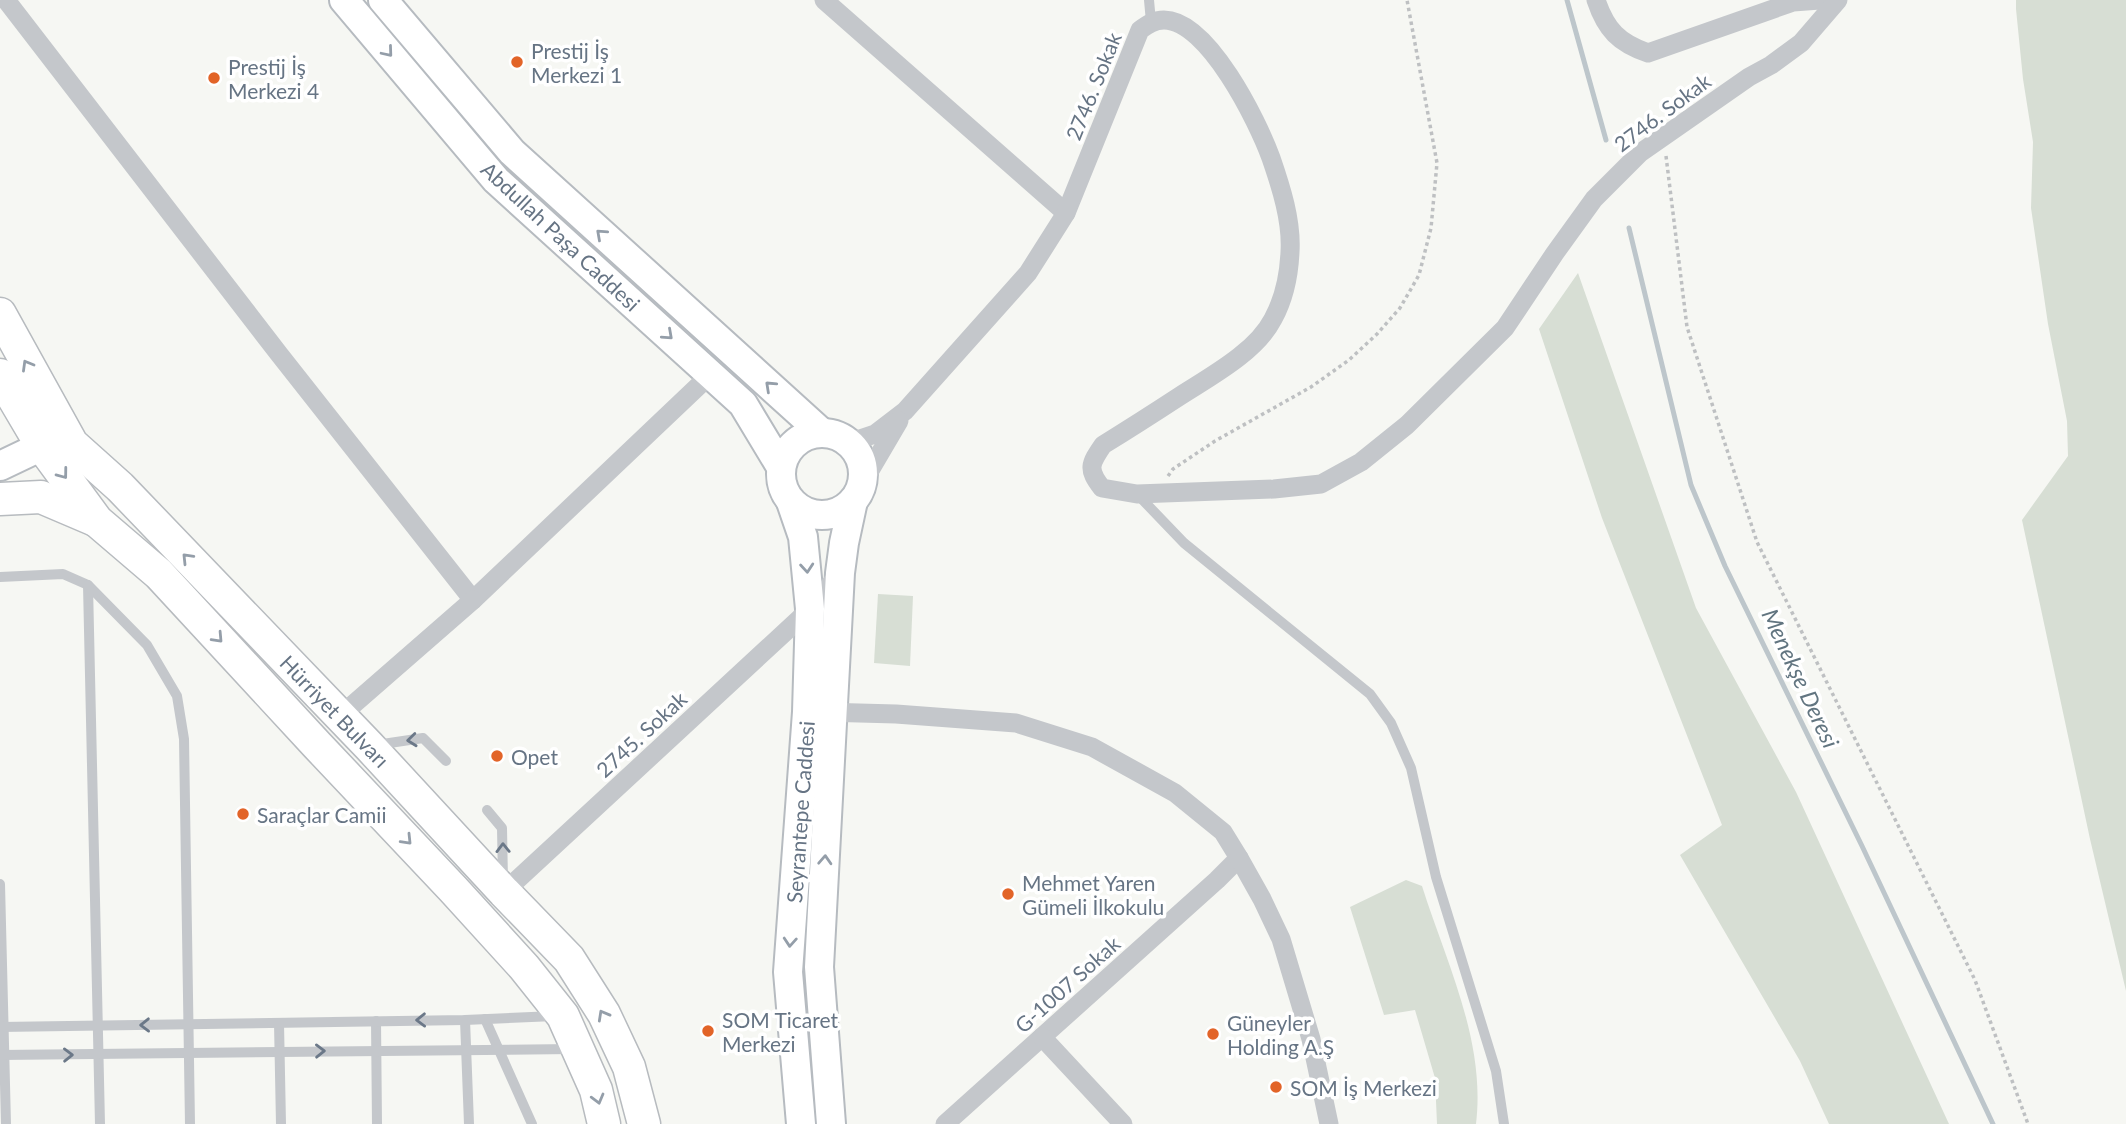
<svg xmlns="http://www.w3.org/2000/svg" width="2126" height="1124" viewBox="0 0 2126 1124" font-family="Lato,sans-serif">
  <rect width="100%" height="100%" fill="#f6f7f3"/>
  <g fill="#d7ded4">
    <path d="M2016,0h110v991l-36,-152 -68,-319 46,-64 -1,-35 -19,-97 -17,-116 2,-66 -10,-63 -7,-70z"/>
    <path d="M1578,273l118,335 100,184 153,332h-120l-29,-63 -120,-206 42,-30 -120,-307 -63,-189z"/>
    <path d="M878,594l35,2 -3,70 -36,-3z"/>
    <path d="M1406,880l16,6c24,76 64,155 54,238h-39l-2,-46 -20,-68 -31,5 -34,-108z"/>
  </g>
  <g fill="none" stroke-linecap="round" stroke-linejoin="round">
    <g stroke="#bdc6cb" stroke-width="5">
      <path d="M1567,0l39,140"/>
      <path d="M1629,228l62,257 34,81 137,280 131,278"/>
    </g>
    <g stroke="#b6bbc0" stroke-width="32">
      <g id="secondary">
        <path d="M344,0l152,180 247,224 38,63"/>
        <path d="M383,0l129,152 309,280"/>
        <circle cx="822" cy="474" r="41"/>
        <path d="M0,466l42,-20"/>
        <path d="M791,502l12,35 7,72 -3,103 -19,260 13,152"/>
        <path d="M831,1124l-12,-157 21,-394 4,-30 9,-42"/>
      </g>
    </g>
    <g stroke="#b7bbbf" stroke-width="35">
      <g id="primary">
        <path d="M0,314l72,130 48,43 249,259 135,146 65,67 35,55 25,53 15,57"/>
        <path d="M0,375l42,71 55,75 62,53 158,171 136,144 71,78 39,49 33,74 8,34"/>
        <path d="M0,499l41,-2 54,23"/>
      </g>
    </g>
    <g stroke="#bec0c2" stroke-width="3.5" stroke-dasharray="3.5 3.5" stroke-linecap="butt">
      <path d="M1666,156l21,171 70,215 218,438 53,144"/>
      <path d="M1168,476l5,-7 42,-28 96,-54 38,-27 28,-26 23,-26 19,-33 12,-47 6,-65 -30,-163"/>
    </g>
    <g stroke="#c4c7cb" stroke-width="10">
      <path d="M1149,0l2,22"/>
      <path d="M1137,494l47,49 186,151 21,29 20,45 25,109 60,194 8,53"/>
      <path d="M0,577l63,-3 25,11 59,60 30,51 7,43 6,385"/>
      <path d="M88,585l12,539"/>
      <path d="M376,745l47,-7 23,23"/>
      <path d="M487,810l15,18 1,53"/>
      <path d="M0,884l6,240"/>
      <path d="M485,1019l47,105"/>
      <path d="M465,1020l4,104"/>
      <path d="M376,1021l1,103"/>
      <path d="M279,1023l2,101"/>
      <path d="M0,1027l465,-7 90,-4"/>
      <path d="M0,1055l573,-6"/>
    </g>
    <g stroke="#c4c7cb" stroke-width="19">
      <path d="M6,0l273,354 194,246 238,-226"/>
      <path d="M824,0l242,213"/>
      <path d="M1596,0c10,30 23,43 52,53l145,-51 27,-2"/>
      <path d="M845,440h12l18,-6 30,-23 123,-138 38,-60 74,-183c7,-5 14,-10 24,-10 44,0 94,102 107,138 10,29 21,63 19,94 -1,22 -6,47 -17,67 -17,33 -62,57 -93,77 -26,17 -51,33 -77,49 -13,19 -16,24 -1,43l35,6 137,-5 47,-5 40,-22 46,-37 98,-97 50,-75 39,-54 46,-46 109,-76 22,-12 30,-22 37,-43"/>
      <path d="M862,484l37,-63"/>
      <path d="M822,712l74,2 120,9 76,24 83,46 48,39 16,26 -22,22 -272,244"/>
      <path d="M340,716l133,-116"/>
      <path d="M1239,858l23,41 19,40 30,100 18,85"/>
      <path d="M504,892l306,-283 30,-36"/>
      <path d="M1042,1037l81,87"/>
    </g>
    <use href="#secondary" stroke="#fff" stroke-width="28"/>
    <use href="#primary" stroke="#fff" stroke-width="32"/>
  </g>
  <defs><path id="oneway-chevron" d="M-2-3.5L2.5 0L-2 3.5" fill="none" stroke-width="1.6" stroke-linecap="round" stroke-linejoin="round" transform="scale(1.75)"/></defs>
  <g stroke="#949ea9">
    <use href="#oneway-chevron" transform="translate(388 52) rotate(50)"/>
    <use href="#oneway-chevron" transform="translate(601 234) rotate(-138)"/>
    <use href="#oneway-chevron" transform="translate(668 335) rotate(42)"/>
    <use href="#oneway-chevron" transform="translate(27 365) rotate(-120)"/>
    <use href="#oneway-chevron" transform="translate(770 386) rotate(-137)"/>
    <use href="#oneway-chevron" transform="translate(63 474) rotate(53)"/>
    <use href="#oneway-chevron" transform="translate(187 558) rotate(-134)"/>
    <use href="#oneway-chevron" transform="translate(807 568) rotate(85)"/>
    <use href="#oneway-chevron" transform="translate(218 638) rotate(47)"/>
    <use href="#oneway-chevron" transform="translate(407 840) rotate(46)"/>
    <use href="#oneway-chevron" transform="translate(825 860) rotate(-87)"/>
    <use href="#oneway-chevron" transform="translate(790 942) rotate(94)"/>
    <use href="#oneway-chevron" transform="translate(603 1015) rotate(-119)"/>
    <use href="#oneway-chevron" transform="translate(598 1099) rotate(75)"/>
  </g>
  <g stroke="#6b7888">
    <use href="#oneway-chevron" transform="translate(412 740) rotate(174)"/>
    <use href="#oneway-chevron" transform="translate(503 848) rotate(-91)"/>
    <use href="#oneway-chevron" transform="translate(421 1020) rotate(179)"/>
    <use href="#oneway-chevron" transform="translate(145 1025) rotate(179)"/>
    <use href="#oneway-chevron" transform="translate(320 1051) rotate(-1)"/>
    <use href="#oneway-chevron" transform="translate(68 1055) rotate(-1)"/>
  </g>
  <g fill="#e26428" stroke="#fff" stroke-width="2.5">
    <circle cx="517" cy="62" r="7"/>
    <circle cx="214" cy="78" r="7"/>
    <circle cx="497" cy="756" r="7"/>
    <circle cx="243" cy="814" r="7"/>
    <circle cx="1008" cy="894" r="7"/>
    <circle cx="708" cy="1031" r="7"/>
    <circle cx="1213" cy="1034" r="7"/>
    <circle cx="1276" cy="1087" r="7"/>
  </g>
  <g text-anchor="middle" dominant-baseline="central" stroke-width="7" stroke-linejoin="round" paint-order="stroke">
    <g font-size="21" fill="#667484" stroke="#fff" text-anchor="start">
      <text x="531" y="50">Prestij İş<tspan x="531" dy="24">Merkezi 1</tspan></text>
      <text x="228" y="66">Prestij İş<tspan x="228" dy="24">Merkezi 4</tspan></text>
      <text x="511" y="756">Opet</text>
      <text x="257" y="814">Saraçlar Camii</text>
      <text x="1022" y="882">Mehmet Yaren<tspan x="1022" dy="24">Gümeli İlkokulu</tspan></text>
      <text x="722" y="1019">SOM Ticaret<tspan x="722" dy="24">Merkezi</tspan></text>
      <text x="1227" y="1022">Güneyler<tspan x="1227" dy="24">Holding A.Ş</tspan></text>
      <text x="1290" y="1087">SOM İş Merkezi</text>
    </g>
    <g font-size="21" fill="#667484" stroke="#fff">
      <text transform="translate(1093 86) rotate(-68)">2746. Sokak</text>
      <text transform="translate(1662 112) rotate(-37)">2746. Sokak</text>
      <text transform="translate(561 236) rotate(43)">Abdullah Paşa Caddesi</text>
      <text transform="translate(335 711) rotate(46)">Hürriyet Bulvarı</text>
      <text transform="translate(641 734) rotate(-43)">2745. Sokak</text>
      <text transform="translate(800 812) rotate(-86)">Seyrantepe Caddesi</text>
      <text transform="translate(1067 984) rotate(-42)">G-1007 Sokak</text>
    </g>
    <g font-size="23" font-style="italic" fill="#627580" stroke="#fff">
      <text transform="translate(1801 678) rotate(65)">Menekşe Deresi</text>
    </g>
  </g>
</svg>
